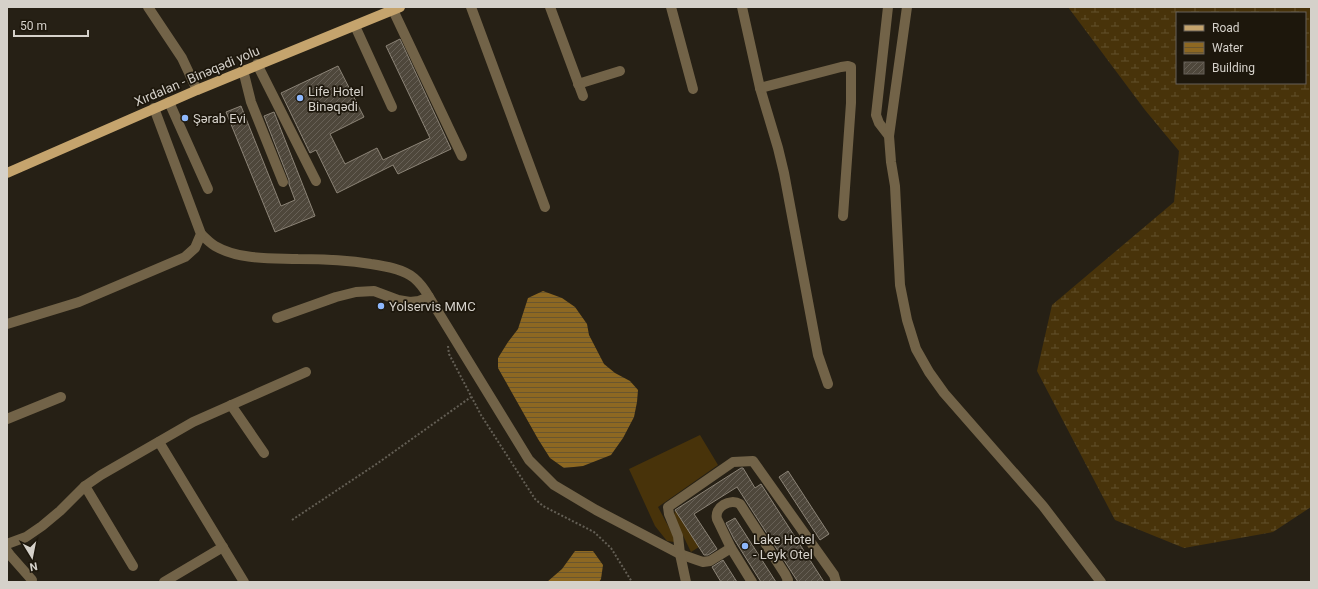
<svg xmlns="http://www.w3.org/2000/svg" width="1318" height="589" viewBox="0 0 1318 589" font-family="Roboto,sans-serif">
  <defs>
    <pattern id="wetland-marsh" width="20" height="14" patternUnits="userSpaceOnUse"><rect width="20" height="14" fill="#48330a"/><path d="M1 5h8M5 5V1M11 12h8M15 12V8" fill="none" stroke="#62502c"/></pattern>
    <pattern id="water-rules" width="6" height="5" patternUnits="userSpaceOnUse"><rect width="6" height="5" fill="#8d6822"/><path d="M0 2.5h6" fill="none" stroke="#6a562e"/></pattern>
    <pattern id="building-hatch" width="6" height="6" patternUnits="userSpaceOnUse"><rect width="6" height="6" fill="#4e473b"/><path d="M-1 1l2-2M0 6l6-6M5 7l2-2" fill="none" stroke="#676056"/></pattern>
  </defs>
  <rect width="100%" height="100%" fill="#262015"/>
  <g fill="#48330a">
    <path d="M700,435l18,30 -60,42 16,30v5l-7,-1 -12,-15 -26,-57z"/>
    <path d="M675,510l24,37 -8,5 -17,-35z"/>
  </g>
  <path fill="url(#wetland-marsh)" fill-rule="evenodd" d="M1068,7h243v500l-38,25 -89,16 -69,-28 -78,-149 15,-66 122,-103 5,-51 -34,-41zM1177,13h128v70h-128z"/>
  <g fill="url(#water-rules)">
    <path d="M543,291l19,7 13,9 12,17 2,11 15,29 11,9 15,8 8,9 -1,12 -3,15 -11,21 -12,17 -28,11 -19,2 -14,-10 -12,-19 -40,-71v-10l10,-16 10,-13 10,-31z"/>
    <path d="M575,551h18l10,14 -2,14 -2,3h-52l15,-13z"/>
  </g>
  <g fill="url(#building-hatch)" stroke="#8c8477">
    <path d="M400,39l51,110 -53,25 -5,-9 -56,28 -21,-43 -6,3 -29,-60 57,-27 26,51 -34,17 15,30 32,-16 6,12 47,-22 -44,-92z"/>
    <path d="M241,106l40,100 14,-6 -6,-16v-4l-25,-64 10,-4 41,104 -40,16 -49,-120z"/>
    <path d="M741,468h2l12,20 6,-4 63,98h-26l-61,-95 -43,27 23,35 -9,6h-4l-29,-45z"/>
    <path d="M788,471l41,63 -9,6 -41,-63z"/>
    <path d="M735,518l41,64h-15l-27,-43 -8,-16z"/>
    <path d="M723,560l14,22h-16l-9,-15z"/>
  </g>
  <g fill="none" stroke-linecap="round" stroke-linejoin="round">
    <g stroke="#645f55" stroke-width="2" stroke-dasharray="2 2" stroke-linecap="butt">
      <path d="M448,346l1,8 32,61 54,84 8,7 51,26 17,16 21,34"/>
      <path d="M292,520l86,-57 93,-66"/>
    </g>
    <g stroke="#726348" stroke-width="10">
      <path d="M148,7l34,51 15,32"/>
      <path d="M471,7l74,200"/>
      <path d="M550,7l33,89"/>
      <path d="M671,7l22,82"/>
      <path d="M742,7l18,81 18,60 6,25 34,182 10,29"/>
      <path d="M888,7l-12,108 3,8 10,13 2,26 4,24 5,99 7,35 9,29 13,23 15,21 99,113 58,76"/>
      <path d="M393,10l69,146"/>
      <path d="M355,26l37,81"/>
      <path d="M257,64l59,117"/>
      <path d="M243,70l8,32 32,80"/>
      <path d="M578,84l42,-13"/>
      <path d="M760,88l81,-21 7,-1 3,1v36l-8,113"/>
      <path d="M169,102l39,87"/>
      <path d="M889,136l18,-129"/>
      <path d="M201,234c4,4 9,9 14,12 24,14 56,12 83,13 25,0 49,1 73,5 14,2 32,5 43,14 6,5 11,12 15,19l100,163 25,25 42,25 84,44 17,6 6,2 7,-1 21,-13"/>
      <path d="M277,318l59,-21 20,-5 18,-1 24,9 12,2 9,-1 10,-4"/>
      <path d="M7,324l72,-22 106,-45 10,-9 6,-14 -47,-126"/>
      <path d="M231,405l33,48"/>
      <path d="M7,419l54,-22"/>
      <path d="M159,442l85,140"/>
      <path d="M85,486l48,80"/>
      <path d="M7,544l19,-7 16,-11 18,-15 25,-25 16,-11 92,-53 113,-50"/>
      <path d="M7,551l3,4 22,25"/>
      <path d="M164,582l59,-35"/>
      <path d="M686,582l-6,-28 -2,-18 -9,-22 -1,-7 65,-45 20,-1 81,114 2,7"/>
      <path d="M752,582l-21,-34 -14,-29c-3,-12 13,-21 23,-15l45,70 3,6 -1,2"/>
    </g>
    <path stroke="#c5a46d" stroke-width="10" d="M7,173l190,-83 203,-83"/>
  </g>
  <g fill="#8eb8fd" stroke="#1d170c" stroke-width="1.5">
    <circle cx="300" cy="98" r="4"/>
    <circle cx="185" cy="118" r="4"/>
    <circle cx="381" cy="306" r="4"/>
    <circle cx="745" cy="546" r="4"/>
  </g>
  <g text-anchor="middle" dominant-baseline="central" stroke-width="3.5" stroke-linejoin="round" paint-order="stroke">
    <g font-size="13" fill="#d5d1ca" stroke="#1d170c">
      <text transform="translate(197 76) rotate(-23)">Xırdalan - Binəqədi yolu</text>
    </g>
    <g font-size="13" fill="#d5d1ca" stroke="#1d170c" text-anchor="start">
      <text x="308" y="91">Life Hotel<tspan x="308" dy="15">Binəqədi</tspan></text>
      <text x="193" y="118">Şərab Evi</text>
      <text x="389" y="306">Yolservis MMC</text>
      <text x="753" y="539">Lake Hotel<tspan x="753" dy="15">- Leyk Otel</tspan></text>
    </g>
  </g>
  <rect width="1318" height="589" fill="none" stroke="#d5d1ca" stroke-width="16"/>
  <rect x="1176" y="12" width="130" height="72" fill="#1d170c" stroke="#676158"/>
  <rect x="1184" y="25" width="20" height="6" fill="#c5a46d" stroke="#676158"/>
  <text x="1212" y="32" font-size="12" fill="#d5d1ca">Road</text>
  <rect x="1184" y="42" width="20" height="12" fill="url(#water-rules)" stroke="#676158"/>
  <text x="1212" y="52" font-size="12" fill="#d5d1ca">Water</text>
  <rect x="1184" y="62" width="20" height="12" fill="url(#building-hatch)" stroke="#676158"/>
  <text x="1212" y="72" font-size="12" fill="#d5d1ca">Building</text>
  <g transform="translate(32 557) rotate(170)" stroke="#1d170c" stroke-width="3" paint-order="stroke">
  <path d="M0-3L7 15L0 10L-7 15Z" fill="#d5d1ca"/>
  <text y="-6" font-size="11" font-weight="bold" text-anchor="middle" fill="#d5d1ca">N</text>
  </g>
  <path d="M14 30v6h74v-6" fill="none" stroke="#d5d1ca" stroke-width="2"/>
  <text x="20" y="30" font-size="12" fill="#d5d1ca" stroke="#1d170c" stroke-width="3" paint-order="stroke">50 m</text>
</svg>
